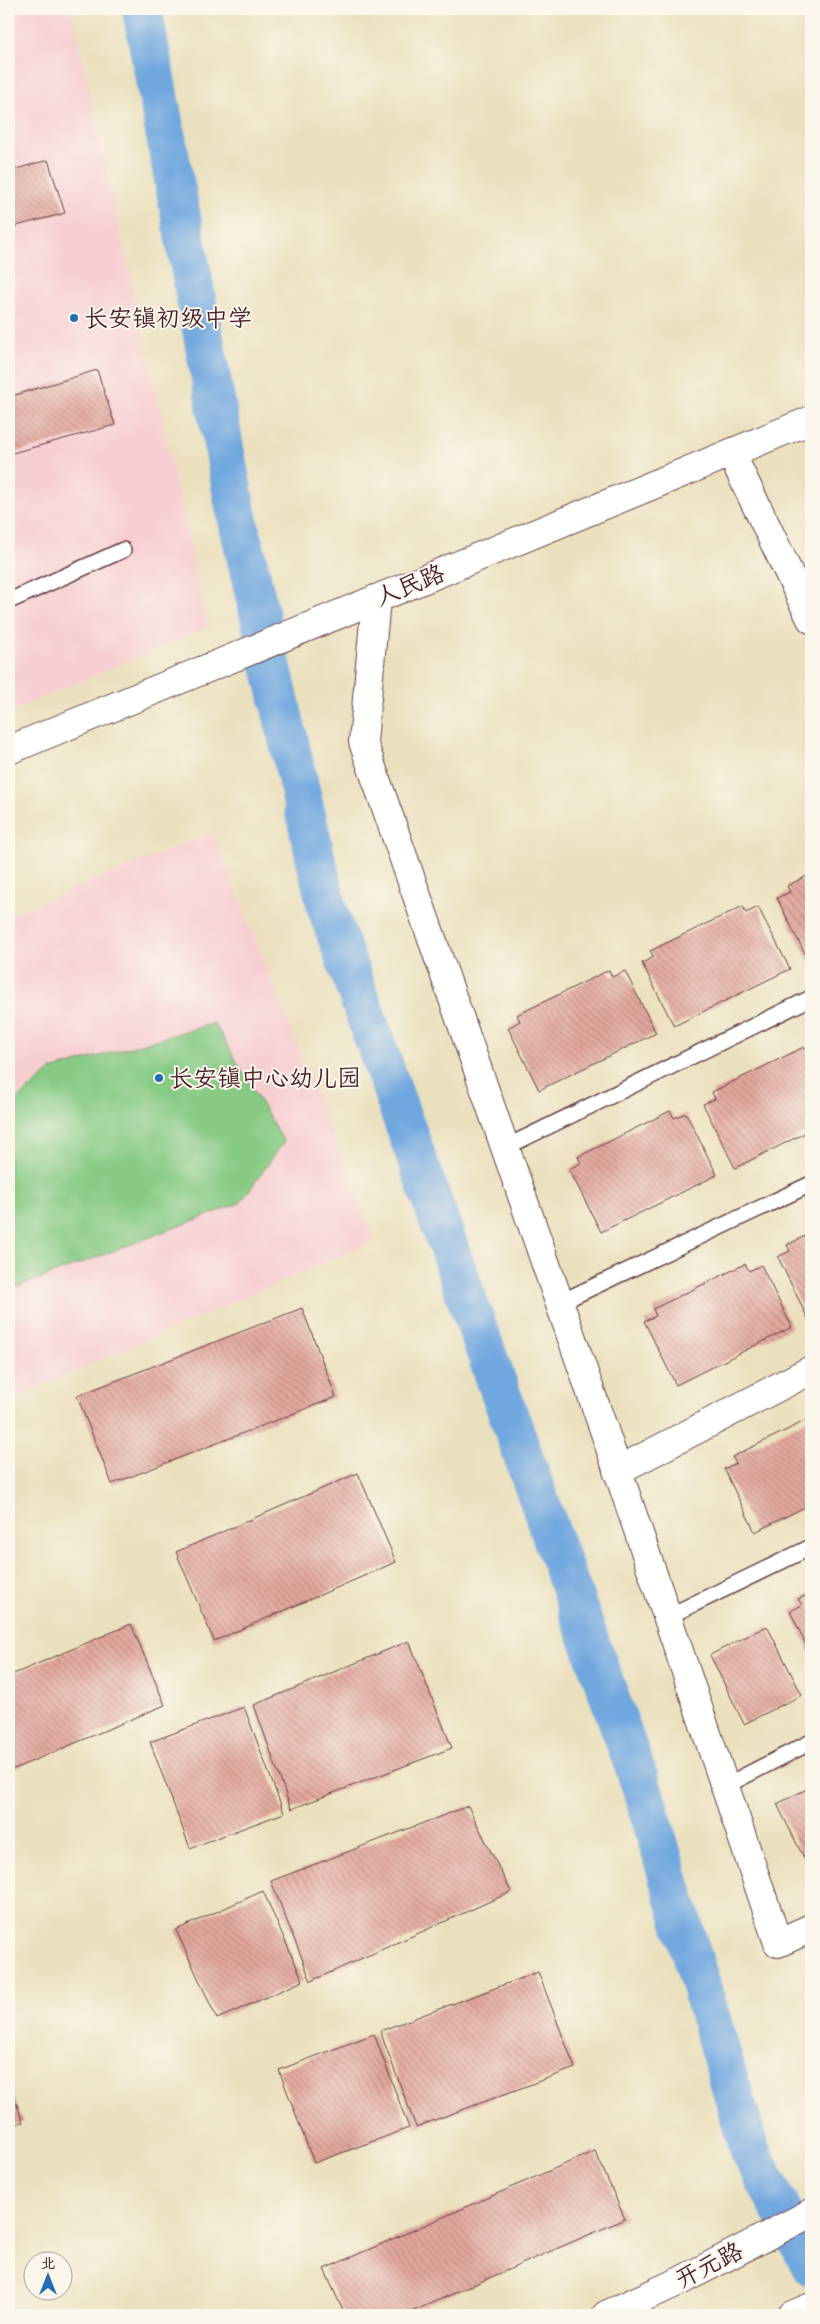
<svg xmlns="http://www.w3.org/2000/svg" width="820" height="2324" viewBox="0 0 820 2324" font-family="Caveat,'LXGW WenKai TC',sans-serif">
  <defs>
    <pattern id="building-back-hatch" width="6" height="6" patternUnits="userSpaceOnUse" patternTransform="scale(1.25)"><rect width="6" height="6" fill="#e2a79c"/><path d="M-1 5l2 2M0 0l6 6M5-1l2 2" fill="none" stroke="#b9877f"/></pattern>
  </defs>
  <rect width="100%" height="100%" fill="#fbf7ec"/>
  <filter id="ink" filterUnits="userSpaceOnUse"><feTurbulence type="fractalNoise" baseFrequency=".02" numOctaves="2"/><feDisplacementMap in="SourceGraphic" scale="10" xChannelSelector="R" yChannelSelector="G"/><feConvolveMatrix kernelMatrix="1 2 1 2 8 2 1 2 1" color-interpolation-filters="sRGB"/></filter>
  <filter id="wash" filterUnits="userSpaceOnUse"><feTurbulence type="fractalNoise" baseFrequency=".0096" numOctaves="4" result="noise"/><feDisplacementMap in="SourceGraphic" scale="20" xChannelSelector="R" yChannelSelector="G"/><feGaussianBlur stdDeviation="1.12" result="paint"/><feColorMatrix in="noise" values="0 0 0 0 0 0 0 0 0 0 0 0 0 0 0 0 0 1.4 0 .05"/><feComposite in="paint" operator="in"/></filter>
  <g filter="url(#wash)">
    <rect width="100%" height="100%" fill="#ebe0bd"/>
    <g fill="#f7cfd2">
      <path d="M9,9h62l137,618 -199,85z"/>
      <path d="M213,832l161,409 -365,159v-485z"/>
    </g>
    <path fill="#86ca84" stroke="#687458" d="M214,1023l70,119 -44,61 -222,84 -9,-18v-163l42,-36z"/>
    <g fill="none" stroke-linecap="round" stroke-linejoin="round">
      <path stroke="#71a7df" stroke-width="40" d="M142,9l94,503 91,396 315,880 108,363 61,115"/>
    </g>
    <g id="blocks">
      <g fill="url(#building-back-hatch)">
        <path d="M48,160l17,53 -56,15v-57z"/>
        <path d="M97,370l18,55 -106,29v-57z"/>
        <path d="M811,874v87l-2,1 -32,-64 13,-6 -3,-6z"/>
        <path d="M743,906l3,7 12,-6 32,62 -116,57 -32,-63 12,-6 -4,-6z"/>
        <path d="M609,970l3,7 13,-6 31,62 -117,57 -31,-62 12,-7 -3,-6z"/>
        <path d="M804,1047l3,7 4,-2v78l-76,38 -32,-64 12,-5 -3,-7z"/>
        <path d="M670,1111l4,7 12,-5 31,62 -116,57 -32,-63 12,-6 -3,-6z"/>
        <path d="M811,1233v87l-2,1 -31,-64 12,-6 -3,-6z"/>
        <path d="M745,1264l4,7 12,-6 31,62 -116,58 -32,-64 12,-5 -3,-7z"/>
        <path d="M302,1308l34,89 -224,87 -35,-88z"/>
        <path d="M811,1418v86l-56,28 -31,-63 12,-6 -4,-6z"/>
        <path d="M358,1473l38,89 -182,79 -38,-89z"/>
        <path d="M811,1593v62l-21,-44 12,-6 -4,-6z"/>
        <path d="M131,1624l34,81 -156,66v-95z"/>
        <path d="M767,1626l35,69 -58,29 -34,-69z"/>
        <path d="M409,1641l43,107 -161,61 -37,-104z"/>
        <path d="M244,1707l40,106 -94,35 -40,-106z"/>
        <path d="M811,1787v85l-34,-68z"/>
        <path d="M468,1806l43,86 -200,89 -40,-100z"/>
        <path d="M263,1891l40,90 -86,38 -41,-89z"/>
        <path d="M538,1972l37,96 -159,59 -36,-96z"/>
        <path d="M374,2034l35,94 -95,35 -35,-93z"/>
        <path d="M9,2082l14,40 -14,4z"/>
        <path d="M595,2151l30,68 -221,96h-59l-21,-46z"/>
      </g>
    </g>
  </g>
  <g filter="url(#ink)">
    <use href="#blocks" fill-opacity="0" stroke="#623c41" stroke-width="1"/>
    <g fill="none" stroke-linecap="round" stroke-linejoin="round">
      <g stroke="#623c41" stroke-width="18">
        <g id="lane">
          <path d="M9,601l114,-51"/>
          <path d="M504,1148l307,-150"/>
          <path d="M559,1303l252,-119"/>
          <path d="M667,1617l144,-70"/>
          <path d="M725,1786l86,-44"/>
        </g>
      </g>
      <g stroke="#623c41" stroke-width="30">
        <g id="street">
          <path d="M731,453l80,166"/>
          <path d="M376,599l-13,143 241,688 174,513 33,-15"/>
          <path d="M617,1471l194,-101"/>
        </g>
      </g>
      <g stroke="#623c41" stroke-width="30">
        <g id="secondary">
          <path d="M9,750l802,-330"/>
          <path d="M606,2315l76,-35 129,-67"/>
          <path d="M792,2315l19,-8"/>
        </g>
      </g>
      <use href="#lane" stroke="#fff" stroke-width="15"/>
      <use href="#street" stroke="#fff" stroke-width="28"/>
      <use href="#secondary" stroke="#fff" stroke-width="28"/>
    </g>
  </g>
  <g fill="#1f6fb2" stroke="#fbf7ec" stroke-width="2">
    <circle cx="74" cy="318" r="5"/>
    <circle cx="159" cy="1078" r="5"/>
  </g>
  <g text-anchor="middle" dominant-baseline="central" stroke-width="4" stroke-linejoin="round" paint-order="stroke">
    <g font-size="24" fill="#4a1f2b" stroke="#fbf7ec" text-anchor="start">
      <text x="84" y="318">长安镇初级中学</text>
      <text x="169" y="1078">长安镇中心幼儿园</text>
    </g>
    <g font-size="24" fill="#4a1f2b" stroke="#fbf7ec">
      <text transform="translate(410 585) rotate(-22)">人民路</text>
      <text transform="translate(709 2265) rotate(-27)">开元路</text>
    </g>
  </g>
  <rect width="820" height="2324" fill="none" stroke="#fbf7ec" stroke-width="30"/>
  <g transform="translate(48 2276)"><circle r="24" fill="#fbf7ec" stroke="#b4a19f"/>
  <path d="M0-4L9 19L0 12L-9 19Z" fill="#1f6fb2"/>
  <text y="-8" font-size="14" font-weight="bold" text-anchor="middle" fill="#4a1f2b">北</text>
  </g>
</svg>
